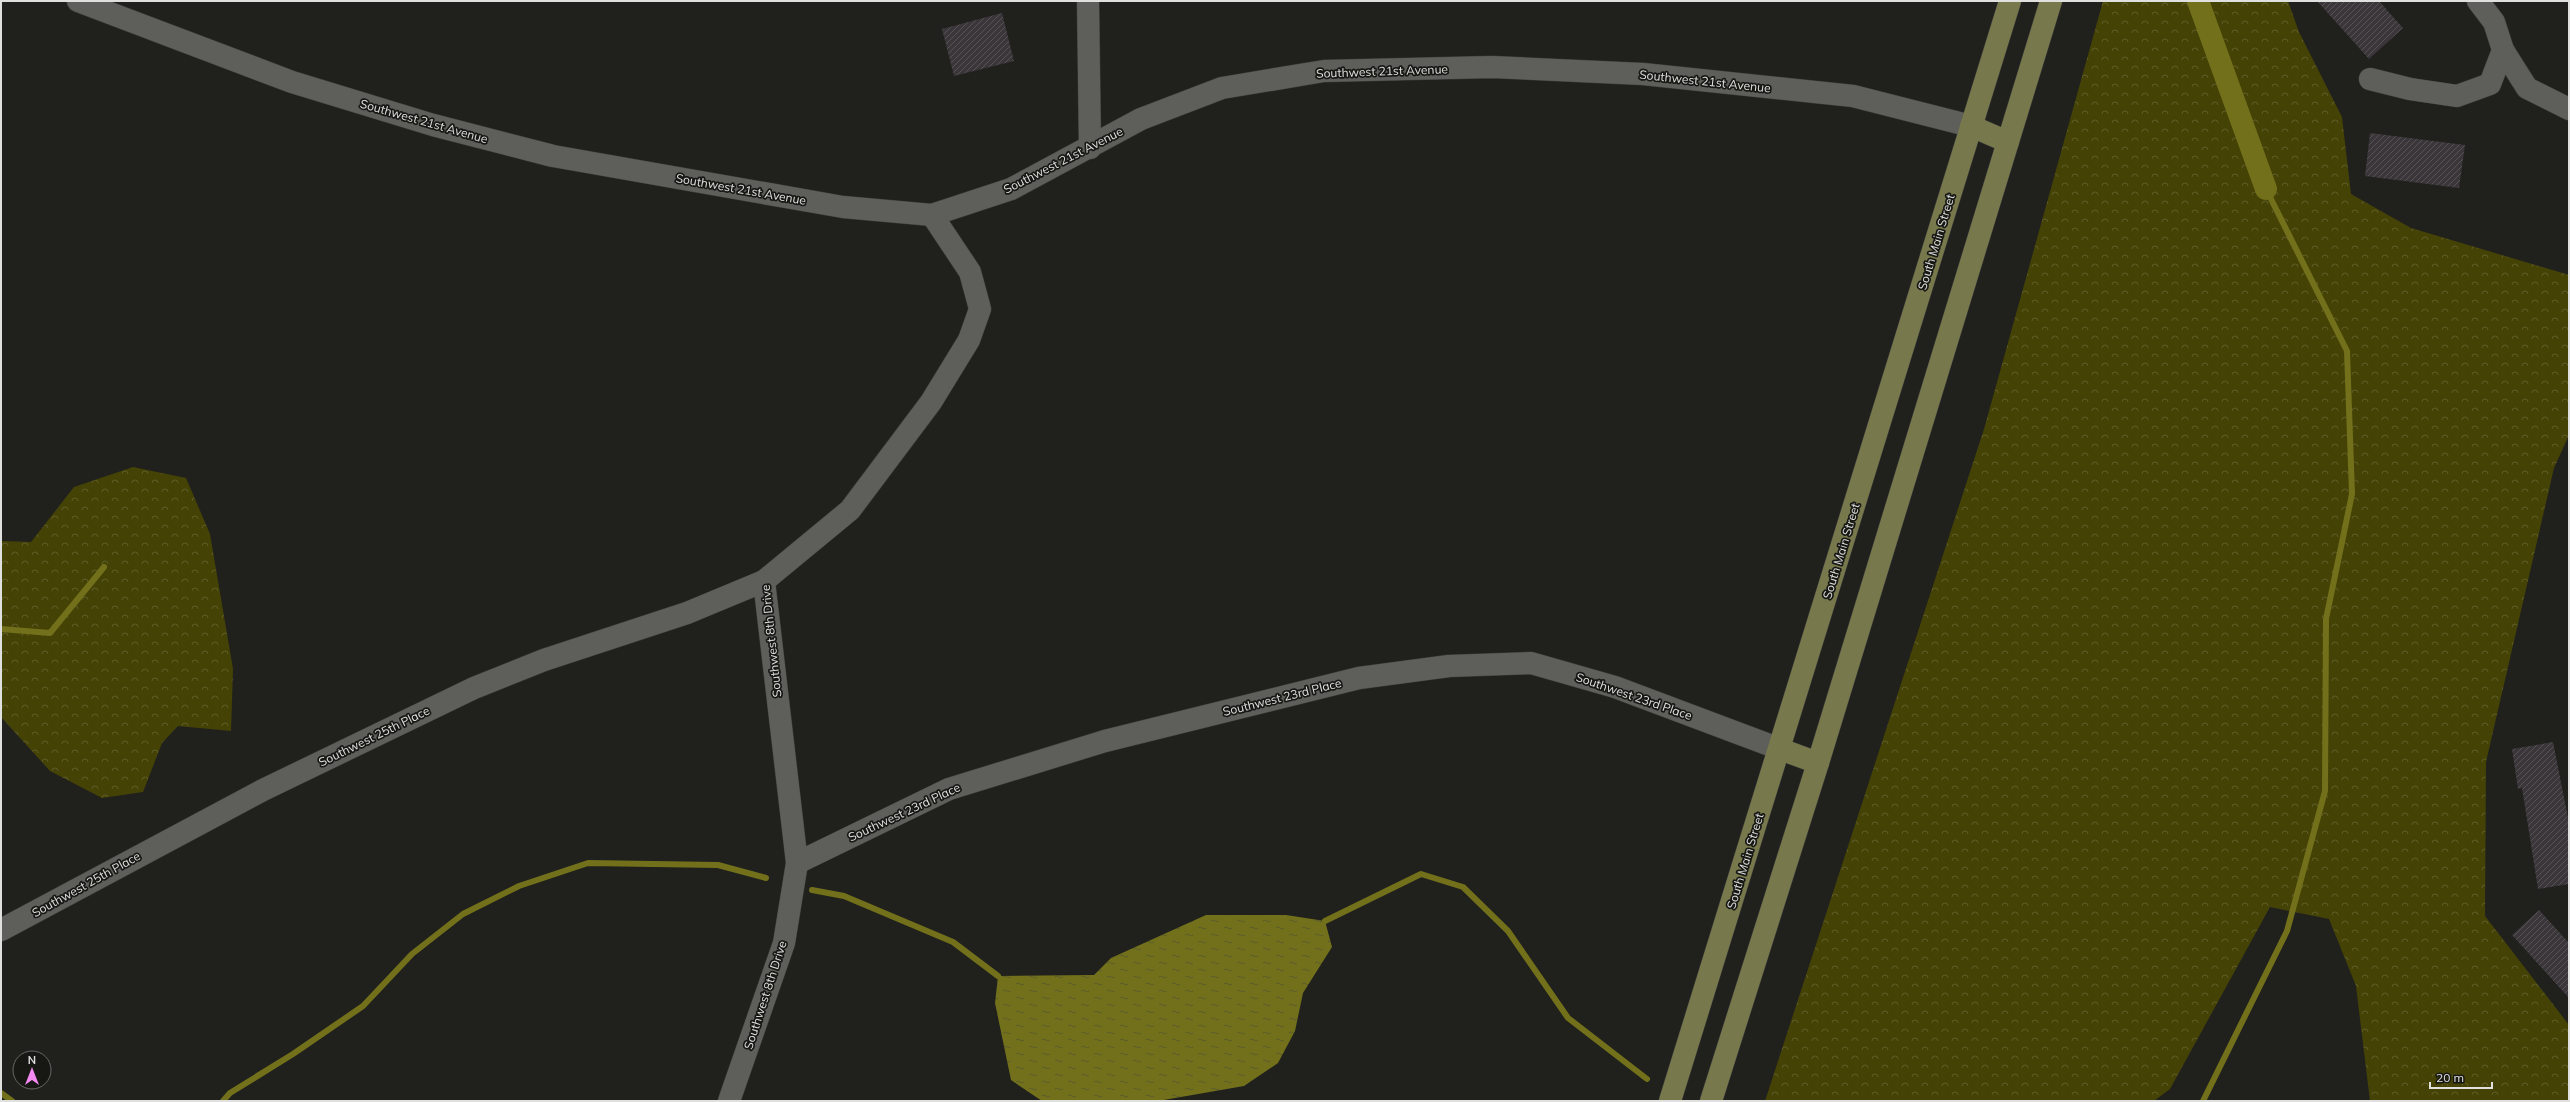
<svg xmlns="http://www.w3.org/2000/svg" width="2570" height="1102" viewBox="0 0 2570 1102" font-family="Mulish,sans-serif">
  <defs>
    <pattern id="forest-crowns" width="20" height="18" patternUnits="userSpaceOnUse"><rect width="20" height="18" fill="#444205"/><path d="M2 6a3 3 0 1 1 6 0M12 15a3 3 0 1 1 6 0" fill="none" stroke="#5f5d29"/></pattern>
    <pattern id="water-ripples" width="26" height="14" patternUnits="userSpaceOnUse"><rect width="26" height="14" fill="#72701a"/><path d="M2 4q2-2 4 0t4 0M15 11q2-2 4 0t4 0" fill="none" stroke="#5a5a2e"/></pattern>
    <pattern id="building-hatch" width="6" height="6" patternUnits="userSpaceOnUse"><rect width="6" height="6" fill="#3a3639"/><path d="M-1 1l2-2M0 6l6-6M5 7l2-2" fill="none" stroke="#565355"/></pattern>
  </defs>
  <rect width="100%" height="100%" fill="#20201d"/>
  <g fill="url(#forest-crowns)">
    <path d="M2103,1h185l11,31 43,85 9,77 60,34 158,47v160l-15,33 -68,294 -1,154 84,109v76h-199l-14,-115 -27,-67 -59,-12 -100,182 -16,12h-389l219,-672z"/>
    <path d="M133,467l53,11 24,56 23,135 -2,62 -53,-5 -16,17 -19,49 -41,6 -52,-27 -49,-54v-176l30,1 43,-55z"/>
  </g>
  <path fill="url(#water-ripples)" d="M1206,915h80l39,6 7,26 -29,46 -8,38 -17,32 -34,23 -86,15h-116l-31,-21 -16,-77 3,-27 96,-1 17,-17z"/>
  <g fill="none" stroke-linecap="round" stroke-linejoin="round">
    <g stroke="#72701a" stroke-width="6">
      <path d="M1,629l49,4 54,-66"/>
      <path d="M812,890l32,6 109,46 45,34"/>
      <path d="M1325,921l96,-47 42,13 45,44 60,87 79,61"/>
      <path d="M1,1093l11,8"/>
      <path d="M223,1101l7,-8 63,-39 70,-48 49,-52 51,-40 56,-28 69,-23 130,2 48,13"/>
      <path d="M2203,1101l84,-170 38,-140 1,-172 26,-125 -5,-143 -81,-162"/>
    </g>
    <path stroke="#72701a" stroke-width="22" d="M2198,1l68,188"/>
  </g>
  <g fill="url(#building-hatch)">
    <path d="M2317,1h62l24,27 -34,31z"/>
    <path d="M1002,13l12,48 -60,15 -12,-47z"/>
    <path d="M2370,133l95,12 -6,43 -94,-12z"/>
    <path d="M2553,742l16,81v61l-31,5 -16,-101 -4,1 -6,-40z"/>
    <path d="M2539,910l30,33v55l-57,-63z"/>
  </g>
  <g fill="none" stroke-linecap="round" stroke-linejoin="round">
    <g stroke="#3d3d3b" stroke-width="23">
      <g id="minor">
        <path d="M78,1l214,81 141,43 120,31 290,51 89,8 79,-26 130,-70 81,-31 102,-17 168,-4 151,7 210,22 118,30"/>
        <path d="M1088,1l2,147"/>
        <path d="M2503,50l24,38 42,21"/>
        <path d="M2370,79l40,10 47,7 33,-12 13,-34 -9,-28 -16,-21"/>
        <path d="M797,863l152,-74 156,-48 254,-63 90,-12 82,-3 84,24 165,62"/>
        <path d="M1,930l262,-140 211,-102 70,-28 143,-47 77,-32 86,-71 81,-108 38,-62 11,-31 -10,-37 -38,-57"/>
        <path d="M729,1101l55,-158 13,-80 -33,-282"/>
      </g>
    </g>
    <g stroke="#3d3d3b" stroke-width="23">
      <g id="major">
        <path d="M1971,126l37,16"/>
        <path d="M1780,749l38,14"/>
        <path d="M1670,1101l340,-1100"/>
        <path d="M1711,1101l107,-338 233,-762"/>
      </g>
    </g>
    <use href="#minor" stroke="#5e5f5a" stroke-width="22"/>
    <use href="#major" stroke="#78784d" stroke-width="22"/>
  </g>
  <g text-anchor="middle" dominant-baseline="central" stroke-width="3.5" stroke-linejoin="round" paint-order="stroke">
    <g font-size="12" fill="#e0e0de" stroke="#171714">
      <text transform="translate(1382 71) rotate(-2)">Southwest 21st Avenue</text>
      <text transform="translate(1705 81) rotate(6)">Southwest 21st Avenue</text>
      <text transform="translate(424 121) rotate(16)">Southwest 21st Avenue</text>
      <text transform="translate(1063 160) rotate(-27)">Southwest 21st Avenue</text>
      <text transform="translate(741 189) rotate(10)">Southwest 21st Avenue</text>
      <text transform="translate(1936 242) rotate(-73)">South Main Street</text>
      <text transform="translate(1841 551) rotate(-73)">South Main Street</text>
      <text transform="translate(771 641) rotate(-96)">Southwest 8th Drive</text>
      <text transform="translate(1634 696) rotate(19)">Southwest 23rd Place</text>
      <text transform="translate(1282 697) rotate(-14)">Southwest 23rd Place</text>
      <text transform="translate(374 736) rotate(-26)">Southwest 25th Place</text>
      <text transform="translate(904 812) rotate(-25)">Southwest 23rd Place</text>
      <text transform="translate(1745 861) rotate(-73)">South Main Street</text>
      <text transform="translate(86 884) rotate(-29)">Southwest 25th Place</text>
      <text transform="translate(765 995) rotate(-72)">Southwest 8th Drive</text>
    </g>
  </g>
  <rect width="2570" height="1102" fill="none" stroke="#e0e0de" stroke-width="4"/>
  <g transform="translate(32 1070)"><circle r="19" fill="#171714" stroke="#676765"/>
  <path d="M0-3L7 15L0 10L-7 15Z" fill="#f38af1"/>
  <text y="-6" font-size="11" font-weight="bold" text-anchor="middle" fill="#e0e0de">N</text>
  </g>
  <path d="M2430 1082v6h62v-6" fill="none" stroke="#e0e0de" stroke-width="2"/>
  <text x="2436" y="1082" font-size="12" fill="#e0e0de" stroke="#171714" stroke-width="3" paint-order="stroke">20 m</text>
</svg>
